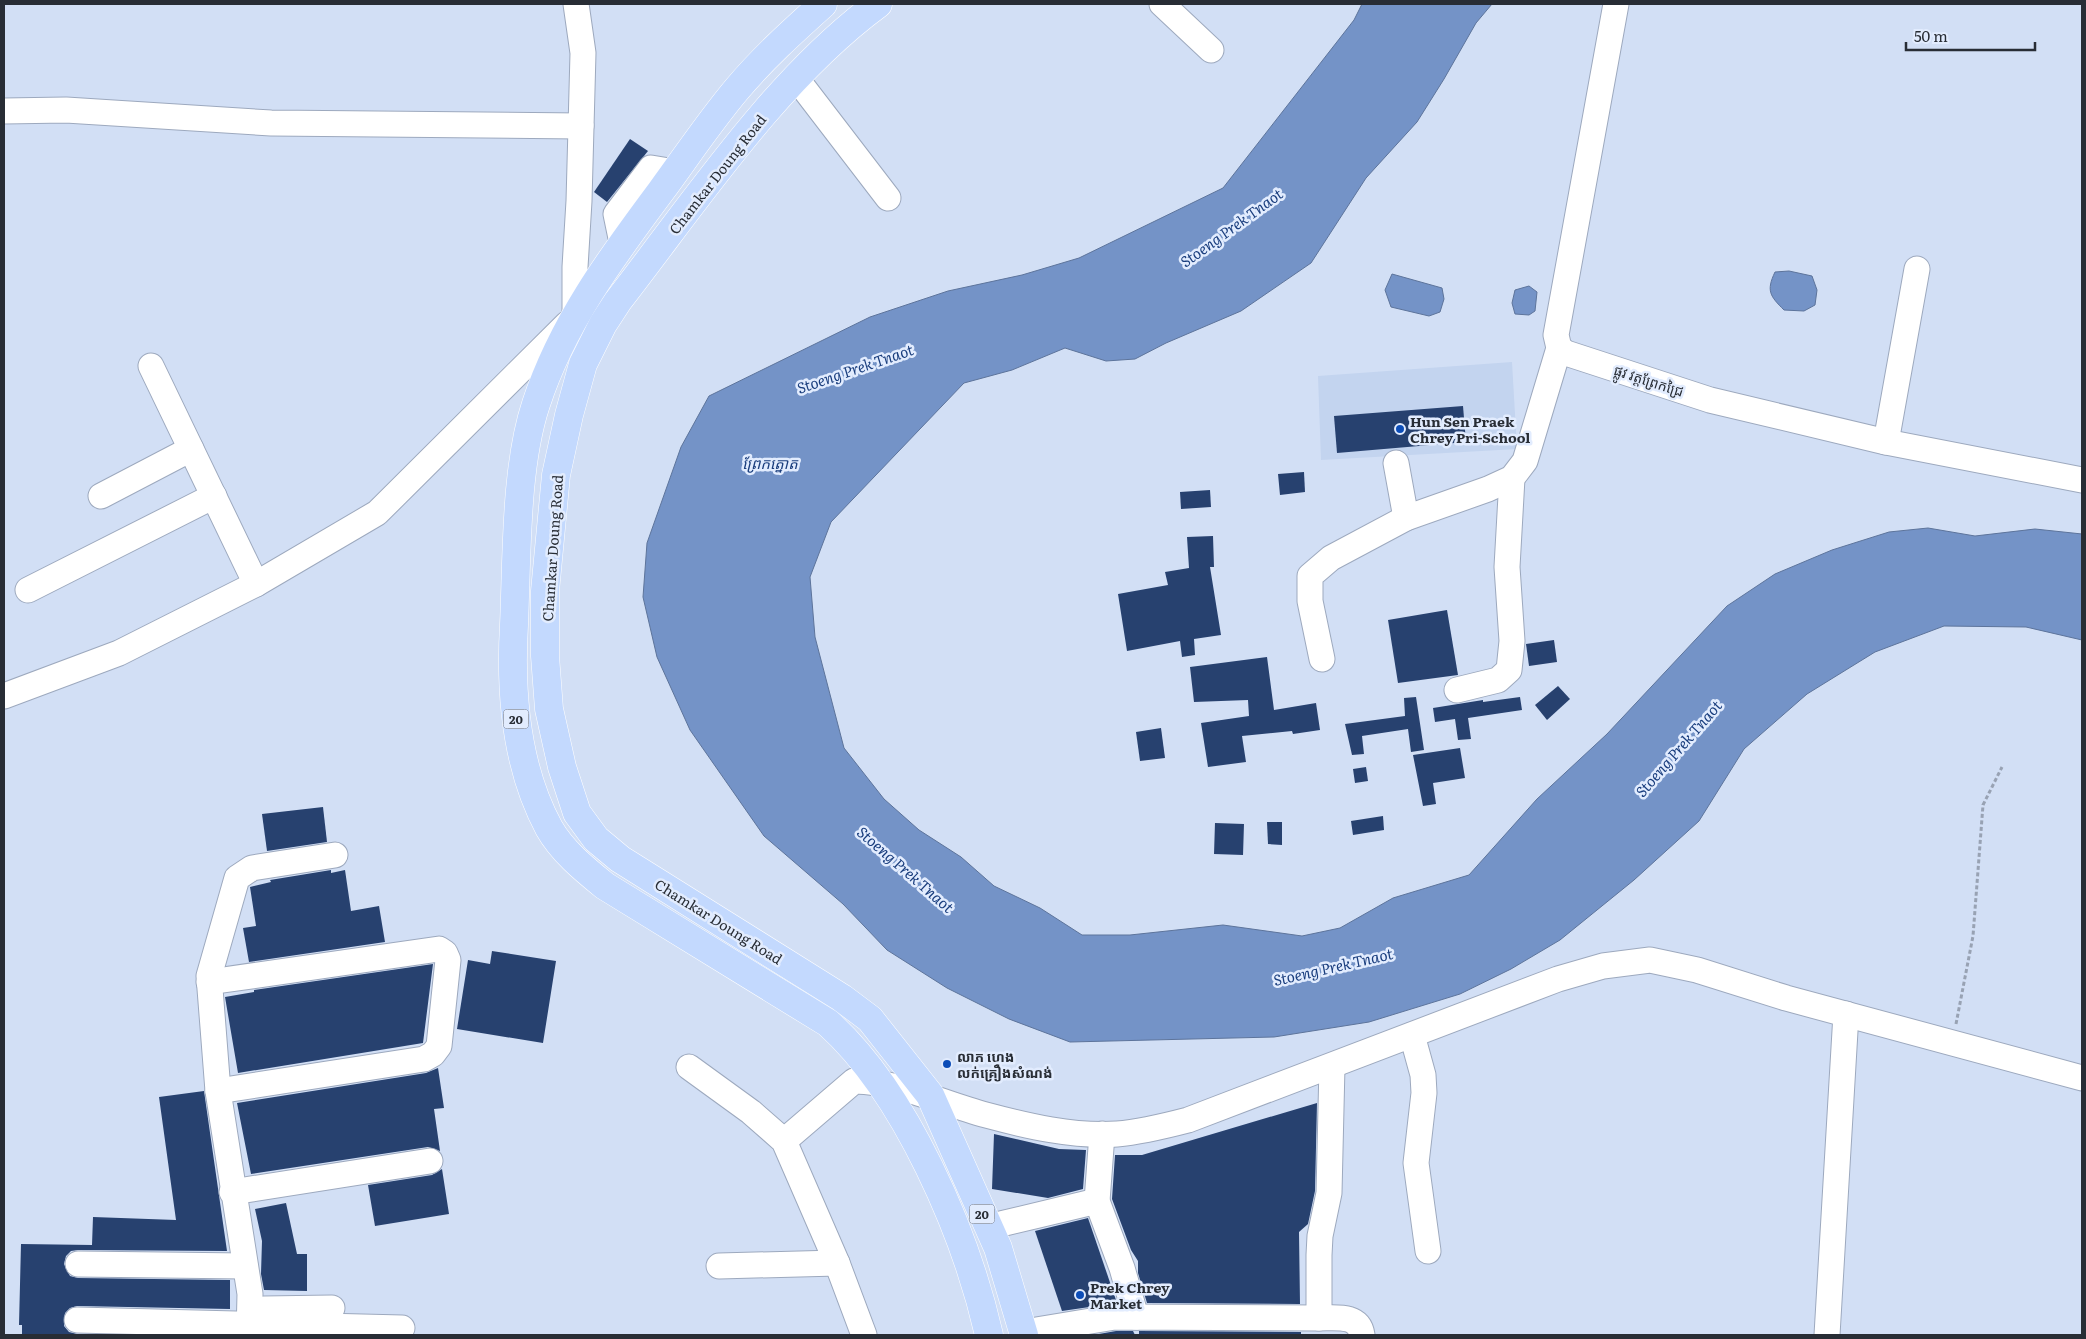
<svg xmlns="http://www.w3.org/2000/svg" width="2086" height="1339" viewBox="0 0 2086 1339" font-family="Literata,'Noto Sans Khmer',serif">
  <rect width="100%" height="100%" fill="#d2dff5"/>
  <path fill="#c3d4ef" d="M1512,362l5,87 -196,11 -3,-84z"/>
  <g fill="#7493c7" stroke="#5d749b">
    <path d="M1362,4h130l-16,19 -32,56 -27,43 -51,56 -55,85 -70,48 -75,32 -31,16 -29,2 -41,-13 -53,22 -48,13 -133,139 -21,55 5,60 29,111 40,51 35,31 42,27 33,29 46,22 42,27h48l93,-10 79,11 38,-8 53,-30 76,-23 68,-76 70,-65 120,-128 48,-32 57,-24 57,-18 39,-4 47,8 60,-7 47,5v106l-56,-13 -82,-1 -69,26 -68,42 -63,55 -45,72 -65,59 -74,60 -49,29 -51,25 -91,28 -95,15 -204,5 -61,-23 -62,-31 -60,-38 -44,-46 -79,-68 -74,-106 -33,-73 -14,-60 4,-54 34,-96 28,-51 161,-79 78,-26 74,-16 57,-17 144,-70 131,-168z"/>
    <path d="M1789,271l23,5 5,14 -2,15 -11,6 -20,-1c-14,-14 -18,-19 -9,-38z"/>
    <path d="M1392,274l50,14 2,11 -4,13 -11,4 -38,-9 -6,-17z"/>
    <path d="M1529,286l8,6 -2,19 -6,4 -14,-1 -3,-11 3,-13z"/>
  </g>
  <g fill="#27416f">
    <path d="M630,139l18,12 -41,51 -13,-10z"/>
    <path d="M1463,406l3,36 -129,11 -3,-37z"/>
    <path d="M1304,472l1,20 -25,3 -2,-21z"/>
    <path d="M1210,490l1,17 -30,2 -1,-17z"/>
    <path d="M1213,536l1,31h-4l11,68 -27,4 1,16 -13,2 -2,-16 -53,10 -9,-57 50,-9 -3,-13 24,-4 -2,-31z"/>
    <path d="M1447,610l11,65 -60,8 -10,-63z"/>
    <path d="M1554,640l3,22 -28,4 -3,-22z"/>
    <path d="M1267,657l7,53 42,-7 4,27 -27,4 -1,-3 -50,5 4,26 -38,5 -7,-44 48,-7 -1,-16 -54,2 -4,-35z"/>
    <path d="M1558,686l12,13 -23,21 -12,-15z"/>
    <path d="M1416,697l8,53 -13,2 -3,-23 -46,7 2,18 -12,1 -7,-31 60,-8 -1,-18z"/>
    <path d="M1520,697l2,13 -54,8 3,21 -13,1 -3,-21 -20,3 -2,-14 50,-8v2z"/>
    <path d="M1161,728l4,30 -25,3 -4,-29z"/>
    <path d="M1460,748l5,30 -32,5 3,21 -13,2 -10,-51z"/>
    <path d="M1366,767l2,14 -13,2 -2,-14z"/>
    <path d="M323,807l4,35 -60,9 -5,-37z"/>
    <path d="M1383,816l1,14 -31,5 -2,-14z"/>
    <path d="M1267,822h15v23l-14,-1z"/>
    <path d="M1215,823l29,1 -1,31 -29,-1z"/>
    <path d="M331,870v3l14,-3 6,41 28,-5 6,36 -136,20 -6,-34 13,-2 -6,-39 21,-5 -1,-2z"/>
    <path d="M492,951l64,10 -13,82 -86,-14 11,-69 22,4z"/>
    <path d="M433,964l-10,79 -185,30 -13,-76 29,-5v-2z"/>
    <path d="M438,1068l6,40 -10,1 6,42 -12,-4 -177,27 -14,-71 189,-30z"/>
    <path d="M204,1091l23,160 -149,-1 -7,1 -5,5 -2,8 6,12 8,2 152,2v29l-153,-3 -7,2 -5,5 -1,13 5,6 8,2 35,1h-90v-10h-3l2,-81 71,1 1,-28 83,3 -17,-123z"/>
    <path d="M1317,1103l-2,88 -7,33 -9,8 1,72 -153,-1 -9,-30v-12l-7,-11 -19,-51 3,-44h27z"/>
    <path d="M994,1134l65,15 27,1 -3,39 -35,9 -56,-9z"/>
    <path d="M442,1169l7,45 -74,12 -7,-41 64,-10z"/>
    <path d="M286,1203l11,51h10v37l-43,-1 -3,-16 1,-33 -7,-32z"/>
    <path d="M1088,1218l29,85 -55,8 -27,-80z"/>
    <path d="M1116,1331h17l2,4h-42z"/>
    <path d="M1139,1331l162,1v3h-162z"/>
  </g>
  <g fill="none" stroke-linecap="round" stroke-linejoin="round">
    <g stroke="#9da9be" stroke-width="27">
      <g id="minor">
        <path d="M576,4l7,49 -4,148 -4,66v48l9,3"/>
        <path d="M1162,4l49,46"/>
        <path d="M1616,4l-60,331 3,13 7,5 144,47 176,42 196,38"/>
        <path d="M796,78l92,120"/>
        <path d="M4,111l62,-1 205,13 310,3"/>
        <path d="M622,243l-6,-29 35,-46 24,4"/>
        <path d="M151,366l105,218"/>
        <path d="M1886,442l31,-173"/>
        <path d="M1396,463l10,55"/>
        <path d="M101,496l90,-47"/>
        <path d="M28,590l186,-94"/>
        <path d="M1322,659l-12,-58v-25l21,-18 75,-40 82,-29 24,-11 13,-17 34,-113"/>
        <path d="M1457,690l41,-10 11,-10 3,-29 -5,-74 5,-89"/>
        <path d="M4,696l115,-43 137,-69 121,-71 190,-189"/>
        <path d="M209,982l230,-33 6,4 3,7 -9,86 -6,8 -9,5 -206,32"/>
        <path d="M1412,1035l11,40 1,18 -8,70 12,88"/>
        <path d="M689,1067l62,45 33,29 53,122 27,72"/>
        <path d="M1102,1134l-5,67 25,67 14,49"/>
        <path d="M784,1141l70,-60c47,1 87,22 132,34 41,11 88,22 131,19 24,-2 48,-8 71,-14l370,-141 45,-13 47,-6 47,10 89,28 296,80"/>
        <path d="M232,1192l198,-31"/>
        <path d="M988,1227l109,-26"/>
        <path d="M78,1264l167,2"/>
        <path d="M719,1266l118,-3"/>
        <path d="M264,1309l68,-1"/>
        <path d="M1319,1318v-63l1,-19 9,-43 3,-127"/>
        <path d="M77,1320l325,8"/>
        <path d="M1024,1332l91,-15 204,1c17,0 40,-4 43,17"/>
        <path d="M249,1335l1,-41 -32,-203 -9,-115 28,-98 15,-10 83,-13"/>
        <path d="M1827,1335l19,-321"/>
      </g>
    </g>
    <g stroke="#fff" stroke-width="29">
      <g id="major">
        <path d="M823,4c-30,27 -60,54 -86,85 -27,32 -51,68 -76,102 -50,67 -99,133 -125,213 -21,63 -19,154 -22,221 -4,68 2,142 35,203 13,23 35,41 56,58l223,137c78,70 138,211 161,312"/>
        <path d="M878,4c-102,75 -183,198 -260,297l-15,23 -20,40 -14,51 -13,60 -11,116v65l4,53 13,58 15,46 19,26 24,20 222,139 28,21 60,76 68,153 26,87"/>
      </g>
    </g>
    <path stroke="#98a2b3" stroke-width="3" stroke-dasharray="4 2.5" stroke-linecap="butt" d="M1956,1024l17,-88 10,-131 19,-38"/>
    <use href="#minor" stroke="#fff" stroke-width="25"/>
    <use href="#major" stroke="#c3d9fe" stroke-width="28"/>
  </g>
  <g fill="#0c4db8" stroke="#e2ecfe" stroke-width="2">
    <circle cx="1400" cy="429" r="5"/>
    <circle cx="947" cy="1064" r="5"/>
    <circle cx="1080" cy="1295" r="5"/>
  </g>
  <g text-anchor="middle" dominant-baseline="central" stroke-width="5" stroke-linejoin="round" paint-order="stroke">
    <g fill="#e2ecfe" stroke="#606671" stroke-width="1">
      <rect x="503.5" y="709.5" width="25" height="19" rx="4"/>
      <rect x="969.5" y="1204.5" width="25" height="19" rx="4"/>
    </g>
    <g font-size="12" font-weight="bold" fill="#282d35">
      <text x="516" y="719">20</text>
      <text x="982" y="1214">20</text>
    </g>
    <g font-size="14" fill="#282d35" stroke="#e2ecfe">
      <text transform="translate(717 174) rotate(-52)">Chamkar Doung Road</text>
      <text transform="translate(1649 380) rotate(18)">ផ្លូវ វត្តព្រែកជ្រៃ</text>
      <text transform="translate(552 548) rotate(-86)">Chamkar Doung Road</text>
      <text transform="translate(719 921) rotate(32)">Chamkar Doung Road</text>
    </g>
    <g font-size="14" font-weight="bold" fill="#282d35" stroke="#e2ecfe" text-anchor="start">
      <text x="1410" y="421">Hun Sen Praek<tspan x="1410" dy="16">Chrey Pri-School</tspan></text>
      <text x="957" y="1056">លាភ ហេង<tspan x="957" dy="16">លក់គ្រឿងសំណង់</tspan></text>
      <text x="1090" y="1287">Prek Chrey<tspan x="1090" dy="16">Market</tspan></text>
    </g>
    <g font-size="15" font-style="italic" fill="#1a3e7e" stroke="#e2ecfe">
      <text transform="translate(1231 227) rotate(-36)">Stoeng Prek Tnaot</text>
      <text transform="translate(855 368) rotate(-19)">Stoeng Prek Tnaot</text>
      <text x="770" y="462">ព្រែកត្នោត</text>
      <text transform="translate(1678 748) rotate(-49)">Stoeng Prek Tnaot</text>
      <text transform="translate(906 869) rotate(41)">Stoeng Prek Tnaot</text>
      <text transform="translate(1333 966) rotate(-13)">Stoeng Prek Tnaot</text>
    </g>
  </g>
  <rect width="2086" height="1339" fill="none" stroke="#282d35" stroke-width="10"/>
  <path d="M1906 42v8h129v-8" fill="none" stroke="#282d35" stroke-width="2.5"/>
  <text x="1914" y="42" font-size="15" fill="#282d35" stroke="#e2ecfe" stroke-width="4" paint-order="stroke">50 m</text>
</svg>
